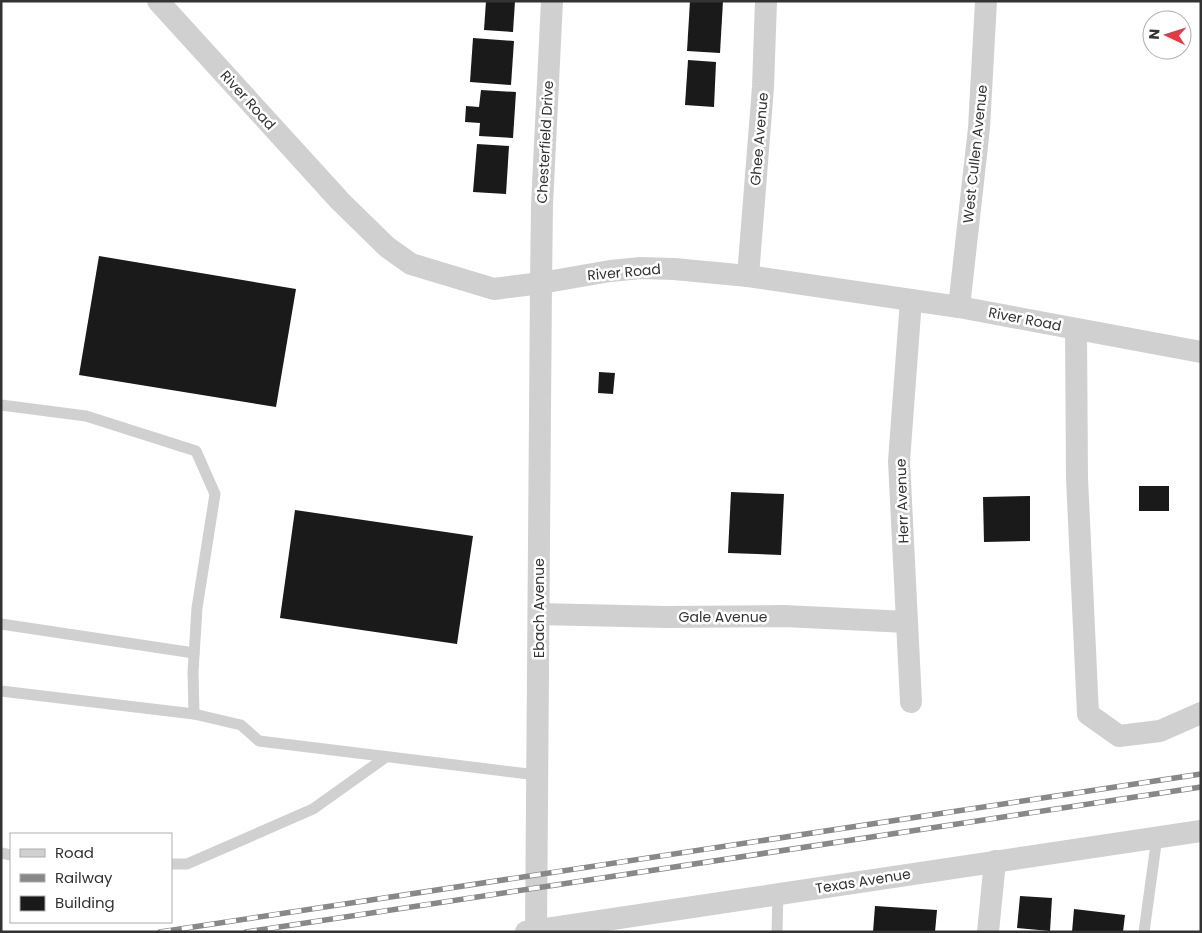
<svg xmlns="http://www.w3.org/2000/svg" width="1202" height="933" viewBox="0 0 1202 933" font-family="Poppins,sans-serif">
  <rect width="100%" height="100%" fill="#fff"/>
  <g fill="#1a1a1a">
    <path d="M486,1h29l-2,31 -29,-2z"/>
    <path d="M690,1h33l-3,52 -33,-2z"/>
    <path d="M473,38l41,3 -3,44 -41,-3z"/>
    <path d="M688,60l28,2 -2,45 -29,-2z"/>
    <path d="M481,90l35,2 -3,46 -34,-2 1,-13 -15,-1 1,-16 13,1z"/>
    <path d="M477,144l32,2 -3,48 -33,-2z"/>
    <path d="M99,256l197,33 -20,118 -197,-32z"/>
    <path d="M599,372l16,1 -2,21 -15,-1z"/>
    <rect x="1139" y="486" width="30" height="25"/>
    <path d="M731,492l53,2 -3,61 -53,-2z"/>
    <path d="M1030,496v45l-46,1 -1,-45z"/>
    <path d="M295,510l178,26 -16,108 -177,-26z"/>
    <path d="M1020,896l32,2 -2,33 -33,-3z"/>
    <path d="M875,906l62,4 -2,22h-62z"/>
    <path d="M1074,909l51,6 -2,17h-51z"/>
  </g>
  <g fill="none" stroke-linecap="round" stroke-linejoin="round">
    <g stroke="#d0d0d0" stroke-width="11">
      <path d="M1,405l85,11 110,35 19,43 -18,114 -4,64 1,42"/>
      <path d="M1,624l193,29"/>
      <path d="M1,691l193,23 47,11 18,16 278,34"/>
      <path d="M1,853l10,2"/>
      <path d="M171,864h16l126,-55 73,-52"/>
      <path d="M777,932l1,-38"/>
      <path d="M1144,932l13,-95"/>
    </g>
    <g stroke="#d0d0d0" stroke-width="22">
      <path d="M158,1l182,200 47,46 24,17 83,25 47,-6 69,-12 31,-3 33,1 74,7 211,31 242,45"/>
      <path d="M748,276l15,-189 3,-86"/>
      <path d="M911,300l-12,161 12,241"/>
      <path d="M959,307l20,-179 7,-127"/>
      <path d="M1076,329l1,149 11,236 31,22 41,-5 41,-18"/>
      <path d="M539,614l127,3 118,-1 123,6"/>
      <path d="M526,932l675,-101"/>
      <path d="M536,932l5,-649 1,-78 10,-204"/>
      <path d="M988,932l7,-71"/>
    </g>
    <g stroke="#888" stroke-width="5.5">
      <g id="rail">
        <path d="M160,932l1041,-158"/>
        <path d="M246,932l955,-145"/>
      </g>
    </g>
    <use href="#rail" stroke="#fff" stroke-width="4" stroke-dasharray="11" stroke-linecap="butt"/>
  </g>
  <g text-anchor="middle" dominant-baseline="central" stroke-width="5" stroke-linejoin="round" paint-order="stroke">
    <g font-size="14" fill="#333" stroke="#fff">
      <text transform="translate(248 100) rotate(48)">River Road</text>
      <text transform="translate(759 139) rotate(-85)">Ghee Avenue</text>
      <text transform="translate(545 142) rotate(-87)">Chesterfield Drive</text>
      <text transform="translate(975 154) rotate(-84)">West Cullen Avenue</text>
      <text transform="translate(624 272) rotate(-5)">River Road</text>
      <text transform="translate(1025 319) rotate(11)">River Road</text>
      <text transform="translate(902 501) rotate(-92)">Herr Avenue</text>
      <text transform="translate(539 608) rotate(-90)">Ebach Avenue</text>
      <text x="723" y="617">Gale Avenue</text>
      <text transform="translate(863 881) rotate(-9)">Texas Avenue</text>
    </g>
  </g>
  <rect width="1202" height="933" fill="none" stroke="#333333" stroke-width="5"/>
  <rect x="10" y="833" width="162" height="90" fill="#ffffff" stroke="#adadad"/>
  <rect x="20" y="849" width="25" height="8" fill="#d0d0d0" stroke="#adadad"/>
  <text x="55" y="858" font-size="15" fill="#333333">Road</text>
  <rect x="20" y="874" width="25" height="8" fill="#888888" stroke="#adadad"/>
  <text x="55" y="883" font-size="15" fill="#333333">Railway</text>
  <rect x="20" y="896" width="25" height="15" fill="#1a1a1a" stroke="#adadad"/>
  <text x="55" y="908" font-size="15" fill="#333333">Building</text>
  <g transform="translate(1167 35) rotate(274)"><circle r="24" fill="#ffffff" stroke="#adadad"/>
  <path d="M0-4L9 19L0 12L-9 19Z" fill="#e63946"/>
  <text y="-8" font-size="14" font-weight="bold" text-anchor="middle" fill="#333333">N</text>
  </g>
</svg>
